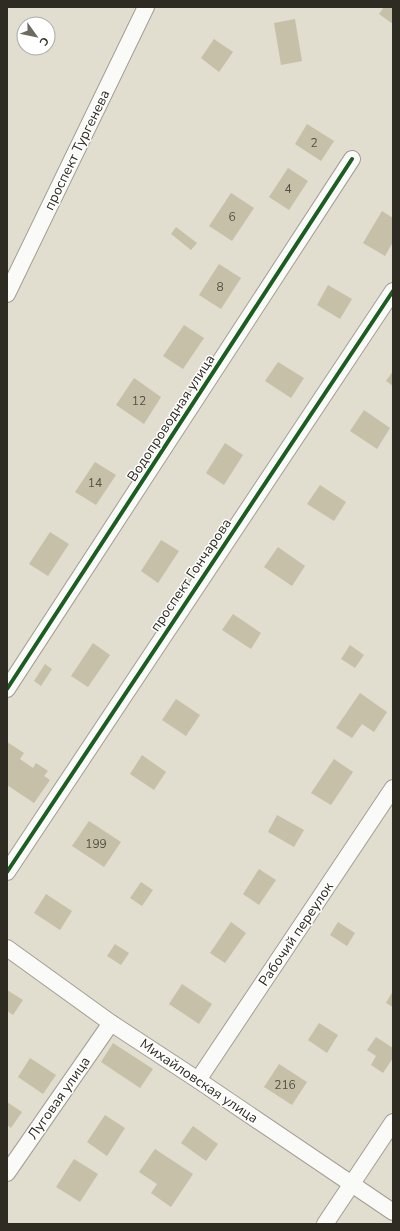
<svg xmlns="http://www.w3.org/2000/svg" width="400" height="1231" viewBox="0 0 400 1231" font-family="'Nunito Sans',sans-serif">
  <rect width="100%" height="100%" fill="#e1ddcf"/>
  <g fill="#c7c0a8">
    <path d="M384,7h9v17l-14,-10z"/>
    <path d="M295,19l7,42 -21,4 -7,-42z"/>
    <path d="M214,39l19,13 -14,20 -18,-14z"/>
    <path d="M307,124l27,17 -13,20 -26,-17z"/>
    <path d="M288,168l20,13 -19,29 -20,-13z"/>
    <path d="M231,193l23,15 -22,33 -23,-15z"/>
    <path d="M382,211l11,7v24l-8,14 -22,-13z"/>
    <path d="M176,227l21,16 -6,7 -20,-16z"/>
    <path d="M219,264l22,14 -20,31 -22,-14z"/>
    <path d="M328,285l24,14 -12,20 -23,-14z"/>
    <path d="M184,325l20,13 -21,31 -20,-13z"/>
    <path d="M278,362l26,16 -13,20 -26,-17z"/>
    <path d="M393,371v15l-7,-5z"/>
    <path d="M134,378l27,19 -17,27 -28,-19z"/>
    <path d="M364,410l26,18 -13,21 -27,-18z"/>
    <path d="M225,443l18,12 -19,30 -18,-12z"/>
    <path d="M95,462l21,13 -20,30 -21,-13z"/>
    <path d="M320,485l26,17 -12,19 -27,-17z"/>
    <path d="M50,532l19,12 -21,32 -19,-12z"/>
    <path d="M161,540l18,11 -21,32 -17,-12z"/>
    <path d="M278,547l27,19 -13,20 -28,-19z"/>
    <path d="M233,614l28,19 -10,16 -29,-19z"/>
    <path d="M93,643l17,12 -22,32 -17,-11z"/>
    <path d="M350,645l14,10 -9,13 -14,-9z"/>
    <path d="M45,664l7,5 -11,17 -7,-5z"/>
    <path d="M360,693l27,19 -13,20 -12,-8 -10,14 -16,-10z"/>
    <path d="M176,699l24,16 -14,21 -24,-16z"/>
    <path d="M7,742l17,11 -4,6 13,9 3,-5 12,8 -4,5 6,4 -16,23 -27,-18z"/>
    <path d="M142,755l24,17 -12,18 -24,-16z"/>
    <path d="M334,759l19,13 -22,33 -20,-12z"/>
    <path d="M277,815l27,15 -10,17 -26,-15z"/>
    <path d="M89,821l32,21 -17,25 -32,-21z"/>
    <path d="M259,869l17,11 -17,25 -16,-11z"/>
    <path d="M141,882l12,8 -11,16 -12,-8z"/>
    <path d="M46,894l26,17 -12,19 -26,-17z"/>
    <path d="M231,922l15,11 -21,30 -15,-10z"/>
    <path d="M338,922l17,11 -8,13 -17,-11z"/>
    <path d="M115,944l14,9 -8,12 -14,-9z"/>
    <path d="M182,984l30,20 -13,20 -30,-20z"/>
    <path d="M7,990l16,10 -10,15 -6,-4z"/>
    <path d="M393,991v16l-7,-4z"/>
    <path d="M319,1023l19,12 -11,18 -19,-13z"/>
    <path d="M376,1037l17,11v10l-10,15 -12,-8 5,-9 -9,-6z"/>
    <path d="M113,1043l40,26 -13,19 -39,-26z"/>
    <path d="M30,1058l26,17 -13,19 -25,-17z"/>
    <path d="M279,1064l28,18 -15,23 -28,-18z"/>
    <path d="M7,1102l15,10 -11,16 -4,-3z"/>
    <path d="M105,1115l20,13 -18,28 -20,-14z"/>
    <path d="M193,1126l25,18 -12,17 -25,-18z"/>
    <path d="M155,1149l38,25 -22,33 -20,-14 6,-9 -18,-12z"/>
    <path d="M74,1159l24,15 -18,28 -24,-15z"/>
  </g>
  <g fill="none" stroke-linecap="round" stroke-linejoin="round">
    <g stroke="#a19e93" stroke-width="18">
      <g id="street">
        <path d="M7,294l139,-287"/>
        <path d="M7,689l345,-530"/>
        <path d="M7,872l386,-581"/>
        <path d="M7,948l104,75 87,57 195,132"/>
        <path d="M198,1080l195,-292"/>
        <path d="M7,1173l104,-150"/>
        <path d="M325,1224l68,-102"/>
      </g>
    </g>
    <use href="#street" stroke="#fafaf8" stroke-width="16"/>
    <g stroke="#fff" stroke-width="6">
      <g id="cycleway">
        <path d="M7,689l345,-530"/>
        <path d="M7,872l386,-581"/>
      </g>
    </g>
    <use href="#cycleway" stroke="#1b5e20" stroke-width="4"/>
  </g>
  <g text-anchor="middle" dominant-baseline="central" stroke-width="3" stroke-linejoin="round" paint-order="stroke">
    <g font-size="12" fill="#545144">
      <text x="314" y="143">2</text>
      <text x="288" y="189">4</text>
      <text x="232" y="217">6</text>
      <text x="220" y="287">8</text>
      <text x="139" y="401">12</text>
      <text x="95" y="483">14</text>
      <text x="96" y="844">199</text>
      <text x="285" y="1085">216</text>
    </g>
    <g font-size="14" fill="#2e2c22" stroke="#fff">
      <text transform="translate(77 150) rotate(-64)">проспект Тургенева</text>
      <text transform="translate(171 418) rotate(-57)">Водопроводная улица</text>
      <text transform="translate(191 575) rotate(-56)">проспект Гончарова</text>
      <text transform="translate(296 934) rotate(-56)">Рабочий переулок</text>
      <text transform="translate(199 1081) rotate(34)">Михайловская улица</text>
      <text transform="translate(59 1098) rotate(-55)">Луговая улица</text>
    </g>
  </g>
  <rect width="400" height="1231" fill="none" stroke="#2e2c22" stroke-width="16"/>
  <g transform="translate(36 36) rotate(123)"><circle r="19" fill="#ffffff" stroke="#ababa7"/>
  <path d="M0-3L7 15L0 10L-7 15Z" fill="#6d6a5f"/>
  <text y="-6" font-size="11" font-weight="bold" text-anchor="middle" fill="#2e2c22">С</text>
  </g>
</svg>
